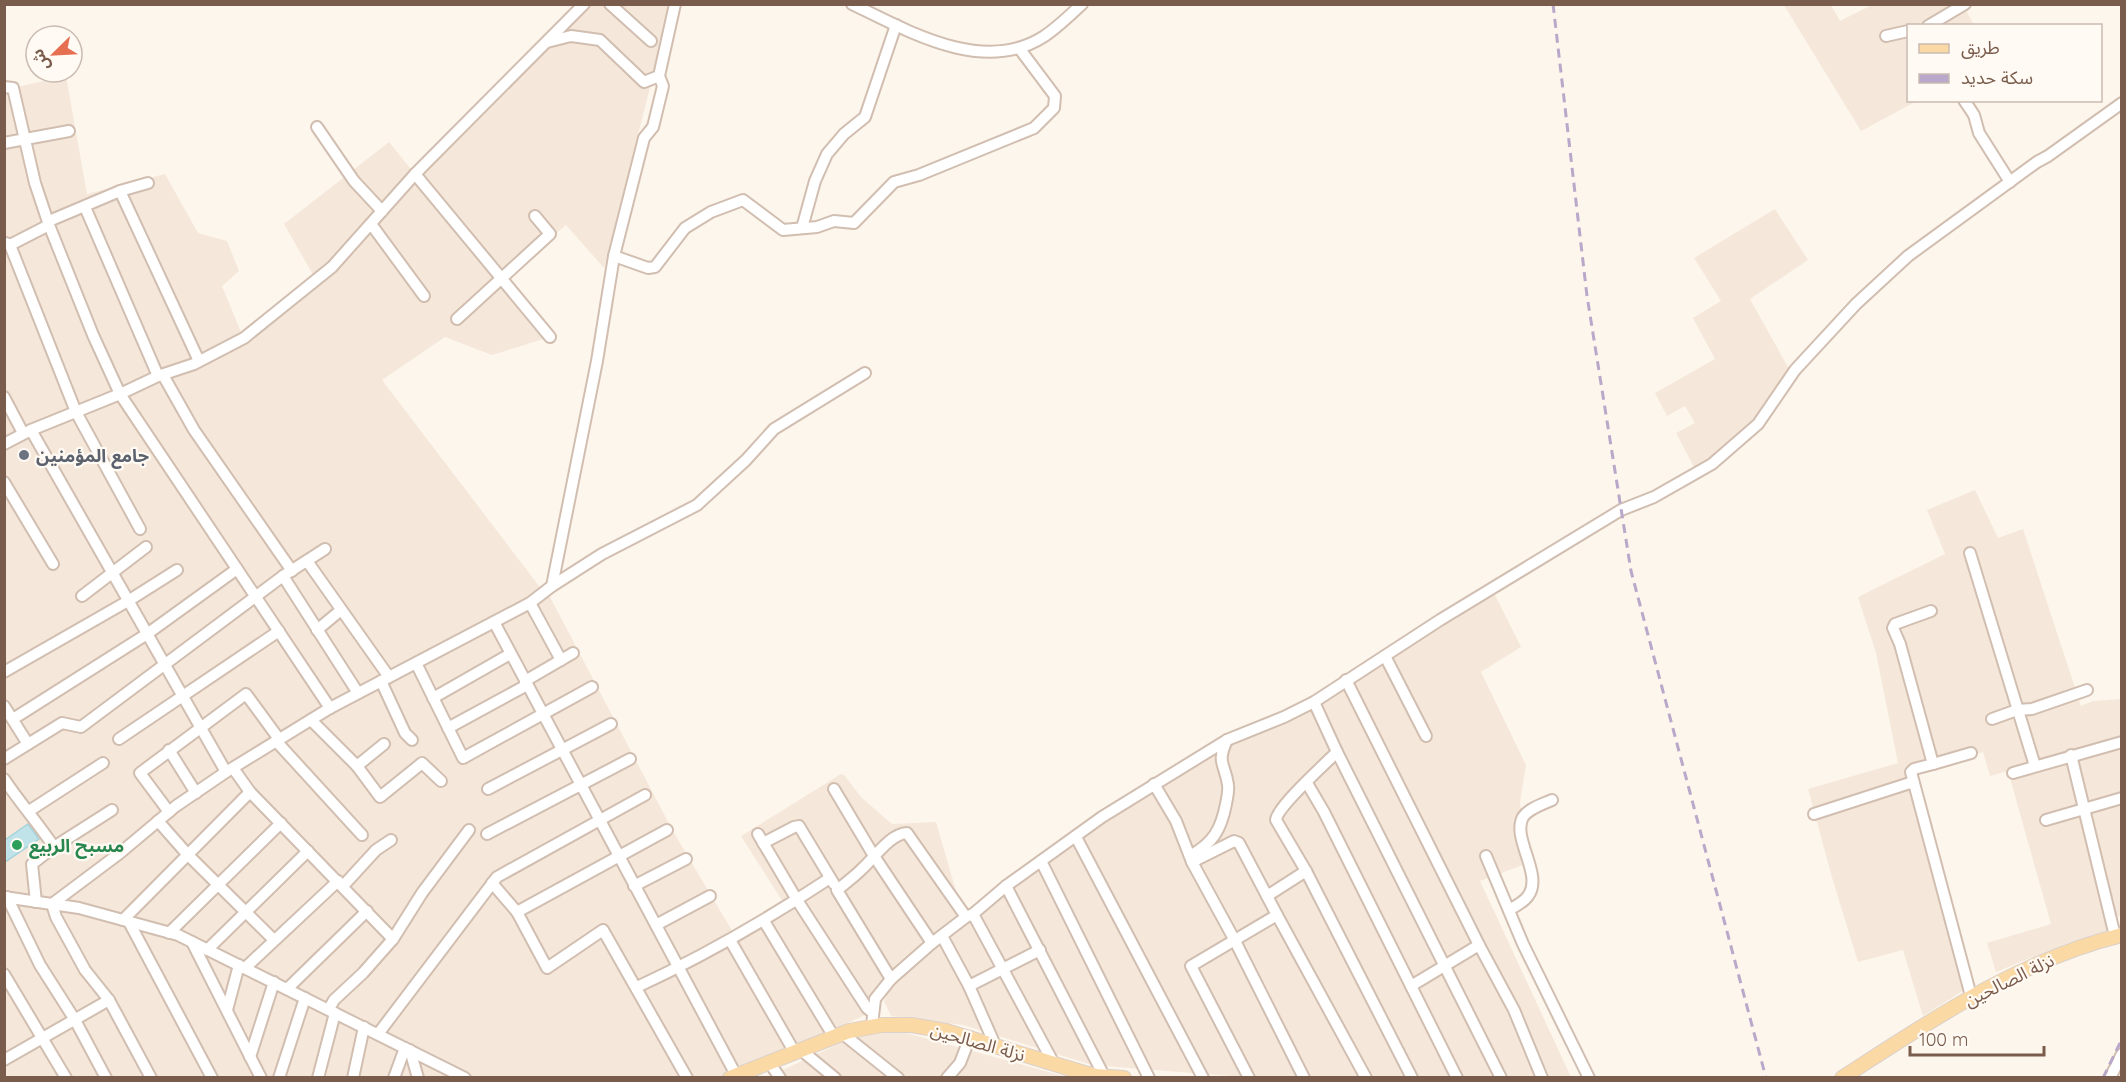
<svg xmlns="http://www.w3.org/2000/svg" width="2126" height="1082" viewBox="0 0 2126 1082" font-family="Quicksand,'Noto Sans Arabic',sans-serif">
  <rect width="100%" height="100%" fill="#fdf6ec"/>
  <g fill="#f5e8da">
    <path d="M573,5h98l-67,263 -38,-43 -63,54 47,58 -58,18 -47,-18 -63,43 157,206 11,11 124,236 63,106 51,-29 -47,-74 100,-62 3,1 18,23 30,26 44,-2 27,93 -77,63 -23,38 -133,61h-725l-1,-987 62,-14 21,118 78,-20 33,59 29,8 12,30 -17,15 21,51 73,-57 -32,-56 105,-82 26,32z"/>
    <path d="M1784,5h47l9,16 32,-16h91l11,20 -66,1v74l9,1 -56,30z"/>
    <path d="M1775,209l33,51 -58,39 39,70 -35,50 -43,42 -16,8 -19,-36 19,-10 -10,-17 -18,10 -12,-23 60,-34 -22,-41 28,-17 -27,-43z"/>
    <path d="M1975,490l23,48 25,-9 58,177 12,-5 28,-2v217l-12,2 2,11 -46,15 -69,28 -9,-29 64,-19 -43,-153 -18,5 -7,-24 -7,2 -3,-5 -65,19 58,221 -43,27 -20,-66 -45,12 -25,-81 -25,-92 90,-26 -22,-110 -18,-56 87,-43 -18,-44z"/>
    <path d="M1492,589l29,58 -40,25 45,93 -6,37 8,61 -48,18 91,196 -316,1 -163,-13 -129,-40 -72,-9 -7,-15 9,-20 85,-71 249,-170 57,-23z"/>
    <path d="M895,1030l172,47 -301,1 89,-42z"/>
  </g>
  <path fill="#bfe3e8" stroke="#a5d3da" stroke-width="1.5" d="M28,824l11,15 -34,23v-22z"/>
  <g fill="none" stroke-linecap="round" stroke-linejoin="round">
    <g stroke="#d1beb0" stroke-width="14">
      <g id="minor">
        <path d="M610,4l41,37"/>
        <path d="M852,4c56,27 131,71 191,33 14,-9 27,-22 39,-33"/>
        <path d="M1928,26l37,-22"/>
        <path d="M1886,36l22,-5"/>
        <path d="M547,42l24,-6 29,4 44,42 15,-6"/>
        <path d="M4,87l9,1 22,95 14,42"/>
        <path d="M1964,100l10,15 5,18 31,49"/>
        <path d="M317,127l37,54 28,30"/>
        <path d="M4,143l65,-12"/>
        <path d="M415,174l135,163"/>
        <path d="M120,191l79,170"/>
        <path d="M85,207l73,169"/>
        <path d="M49,221l71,-30 28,-8"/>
        <path d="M371,224l53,72"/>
        <path d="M802,228l13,-47 12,-27 17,-20 21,-17 31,-92"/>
        <path d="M6,243l4,2 66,167 64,117"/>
        <path d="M10,245l39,-20 44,110 27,59 210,314"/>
        <path d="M614,256l34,12 7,-1 30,-39 26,-16 32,-12 40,30 34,-3 17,-6 20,2 40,-41 25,-7 115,-47 20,-20 1,-12 -36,-48"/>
        <path d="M457,319l93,-85 -15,-18"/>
        <path d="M163,375l31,55 98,141"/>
        <path d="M4,397l19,36"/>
        <path d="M31,430l195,342"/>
        <path d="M4,444l27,-14 89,-36 38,-18 36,-12 50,-26 88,-71 83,-93 169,-170"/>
        <path d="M4,482l49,82"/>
        <path d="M1970,553l65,213"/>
        <path d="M307,561l82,116"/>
        <path d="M283,576l75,117"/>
        <path d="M552,586l45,-225 17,-105 30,-118 9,-11 10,-41 -4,-10 16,-72"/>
        <path d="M82,596l64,-49"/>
        <path d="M530,603l31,57"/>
        <path d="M1931,611l-36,13 -2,4 7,16 33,120 -19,5 -3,3 60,224"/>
        <path d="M494,622l242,453"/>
        <path d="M317,630l24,-20"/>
        <path d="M1385,656l41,80"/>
        <path d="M416,663l47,95 129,-71"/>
        <path d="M4,672l124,-71 49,-31"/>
        <path d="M1346,680l133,265 35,65 28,68"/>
        <path d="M381,681l24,52 7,7"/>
        <path d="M525,681l48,-28"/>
        <path d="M433,698l77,-44"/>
        <path d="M1314,702l23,50 164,326"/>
        <path d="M4,706l24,38"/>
        <path d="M13,719l134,-85 90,-65"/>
        <path d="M1992,719l25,-9 15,-1 55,-19"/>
        <path d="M311,720l46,46 23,31 42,-34 19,18"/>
        <path d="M448,728l79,-43"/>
        <path d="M119,739l160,-108"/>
        <path d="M276,741l86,94"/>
        <path d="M169,750l27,43"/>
        <path d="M1337,752c-12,12 -60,55 -61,68l30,51 106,207"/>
        <path d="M2071,755l44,181"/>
        <path d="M4,759l58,-36 19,4 202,-151 42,-27"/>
        <path d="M1933,764l38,-11"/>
        <path d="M357,766l27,-22"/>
        <path d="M233,768l17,24 143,147 -30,34 -29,27 -5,9"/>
        <path d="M2013,773l109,-31"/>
        <path d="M4,779c16,24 34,44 50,68"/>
        <path d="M1307,783l17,29 133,266"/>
        <path d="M1154,784l22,37 16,41"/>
        <path d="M488,789l123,-65"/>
        <path d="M834,789l40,67 58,87"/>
        <path d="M29,811l74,-48"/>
        <path d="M169,812l-29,-39 106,-79 33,45"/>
        <path d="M1814,814l99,-32"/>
        <path d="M2046,820l76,-22"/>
        <path d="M158,821l30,34 86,85"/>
        <path d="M487,834l143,-75"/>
        <path d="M758,834l39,66 70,108 6,5"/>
        <path d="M1076,837l127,241"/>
        <path d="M763,843l31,-16 5,-1 35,58"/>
        <path d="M1190,856c23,-13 31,-26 36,-52 1,-6 3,-13 2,-19 -3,-22 -12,-21 -1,-45"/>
        <path d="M1486,856l37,88 66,134"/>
        <path d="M1041,861l108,217"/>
        <path d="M492,883l25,29 30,56 56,-38 84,148"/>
        <path d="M343,886l33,-36 15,-10"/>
        <path d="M634,886l52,-27"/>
        <path d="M1006,886l98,190"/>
        <path d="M1267,896l39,-25"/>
        <path d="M4,897l75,11 99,27 287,143"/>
        <path d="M7,897l33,68 35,55 31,58"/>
        <path d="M36,902l-4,-38 22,-17 58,-37"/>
        <path d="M1509,910c7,-4 15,-8 19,-14 16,-21 -17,-58 -5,-79 6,-9 20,-13 29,-17"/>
        <path d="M517,912l150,-82"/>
        <path d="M973,914l81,150"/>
        <path d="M123,920l127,-128"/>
        <path d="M764,921l70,116"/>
        <path d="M129,922l83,156"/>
        <path d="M656,925l54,-29"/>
        <path d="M169,933l112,-110"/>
        <path d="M942,936l27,50 26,59"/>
        <path d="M393,939l29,-46 47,-63"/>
        <path d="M730,940l65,113"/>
        <path d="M192,942l69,136"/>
        <path d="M207,950l101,-99"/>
        <path d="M245,968l93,-87"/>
        <path d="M4,974l62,104"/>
        <path d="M891,979l-54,-89c9,-7 18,-14 26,-22 12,-11 27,-34 44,-35l59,84"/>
        <path d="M969,986l71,-36"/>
        <path d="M1411,986l68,-41"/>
        <path d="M637,987c67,-31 131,-68 193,-109"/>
        <path d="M287,989l80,-78"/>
        <path d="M227,1010l12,-45"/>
        <path d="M872,1025l3,-26 16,-20 41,-36 34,-26 7,-3 33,-28 96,-69 125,-77 57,-23 30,-15 126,-82 181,-110 33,-13 58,-33 46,-40 37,-54 61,-66 52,-48 129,-94 11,-6 74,-53"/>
        <path d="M378,1034l119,-157 148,-82"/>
        <path d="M843,1034l55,44"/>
        <path d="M410,1050l8,28"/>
        <path d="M801,1050l34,28"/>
        <path d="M250,1057l24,-75"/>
        <path d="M4,1060l105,-60"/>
        <path d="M769,1062l11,16"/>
        <path d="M151,1078l-42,-78 -24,-30 -29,-53 -4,-13 68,-51 56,-47 50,-34 104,-64 200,-105 22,-17 50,-32 95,-49 49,-45 28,-31 91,-56"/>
        <path d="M279,1078l26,-80"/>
        <path d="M318,1078l17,-65"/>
        <path d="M353,1078l11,-51"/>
        <path d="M394,1078l11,-30"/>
        <path d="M947,1078l13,-15 10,-26"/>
        <path d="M1249,1078l-58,-112 86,-51"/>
        <path d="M1304,1078l-70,-139 -42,-77 42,-21 5,2 38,72 89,163"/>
        <path d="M2110,1078l12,-24"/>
      </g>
    </g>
    <g stroke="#dad1cd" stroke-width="16">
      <g id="major">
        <path d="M730,1078l119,-47 33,-6h29l35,6 135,41 15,4 28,2"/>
        <path d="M1842,1078c88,-57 177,-118 280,-143"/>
      </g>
    </g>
    <use href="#minor" stroke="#fff" stroke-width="10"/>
    <use href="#major" stroke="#fbd9a5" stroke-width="14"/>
    <g stroke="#b9a8c9" stroke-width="3" stroke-dasharray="9 6" stroke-linecap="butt">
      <path d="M1553,4l34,292 44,275 135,507"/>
      <path d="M2103,1078l19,-39"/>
    </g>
  </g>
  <circle fill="#6b7280" stroke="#fffaf3" stroke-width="2" cx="24" cy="455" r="6"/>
  <circle fill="#2e9e5b" stroke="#fffaf3" stroke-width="2" cx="17" cy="845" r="6"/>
  <g text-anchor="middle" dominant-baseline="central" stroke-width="4.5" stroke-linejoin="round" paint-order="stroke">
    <g font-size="18" font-weight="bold" fill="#5b616d" stroke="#fffaf3" text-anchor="start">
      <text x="36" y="455">جامع المؤمنين</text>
    </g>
    <g font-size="18" font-weight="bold" fill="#27864d" stroke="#fffaf3" text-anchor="start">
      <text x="29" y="845">مسبح الربيع</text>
    </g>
    <g font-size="18" fill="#7a5c4d" stroke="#fffaf3">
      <text transform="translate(2009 980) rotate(-26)">نزلة الصالحين</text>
      <text transform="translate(978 1042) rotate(16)">نزلة الصالحين</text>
    </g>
  </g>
  <rect width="2126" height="1082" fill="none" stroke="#7a5c4d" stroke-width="12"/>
  <rect x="1907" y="24" width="195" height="78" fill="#fffaf3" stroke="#cabbb1" stroke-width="1.5"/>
  <rect x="1919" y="44" width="30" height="9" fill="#fbd9a5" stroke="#cabbb1" stroke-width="1.5"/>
  <text x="1961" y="54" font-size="18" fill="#7a5c4d">طريق</text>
  <rect x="1919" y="74" width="30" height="9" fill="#b9a8c9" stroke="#cabbb1" stroke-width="1.5"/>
  <text x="1961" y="84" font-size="18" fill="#7a5c4d">سكة حديد</text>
  <g transform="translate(54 54) rotate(246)"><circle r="28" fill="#fffaf3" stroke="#cabbb1" stroke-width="1.5"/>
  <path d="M0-4.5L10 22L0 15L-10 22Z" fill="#e76f51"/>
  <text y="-9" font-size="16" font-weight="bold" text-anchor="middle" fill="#7a5c4d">ش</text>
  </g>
  <path d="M1910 1046v9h134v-9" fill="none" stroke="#7a5c4d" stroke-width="3"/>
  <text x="1919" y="1046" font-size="18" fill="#7a5c4d" stroke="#fffaf3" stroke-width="4.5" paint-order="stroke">100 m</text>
</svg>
